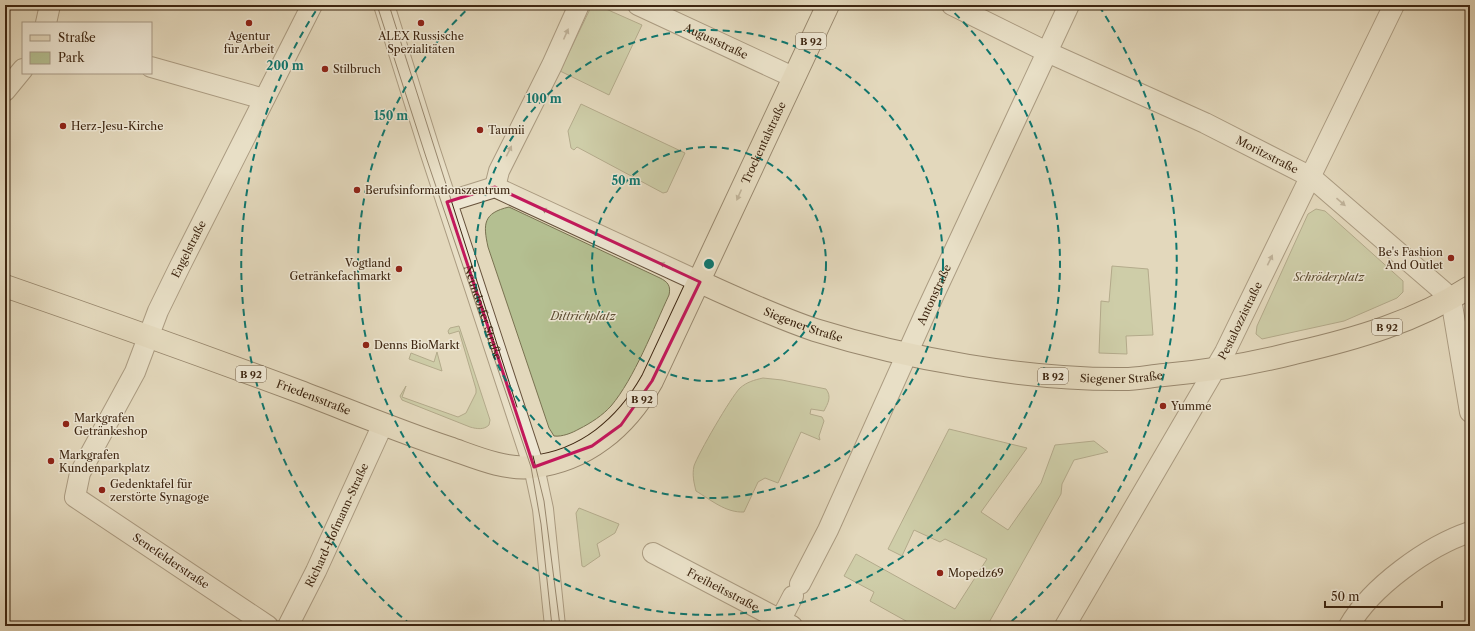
<svg xmlns="http://www.w3.org/2000/svg" width="1475" height="631" viewBox="0 0 1475 631" font-family="'Libre Caslon Text',serif">
  <rect width="100%" height="100%" fill="#e3d8bc"/>
  <filter id="stains"><feTurbulence type="fractalNoise" baseFrequency=".005" numOctaves="4"/><feColorMatrix values="0 0 0 0 .2 0 0 0 0 .09 0 0 0 0 .02 0 0 0 .5 -.17"/></filter>
  <radialGradient id="worn" r=".72"><stop offset=".6" stop-color="#630" stop-opacity="0"/><stop offset="1" stop-color="#630" stop-opacity=".3"/></radialGradient>
  <g fill="#b4bf91" stroke="#797251">
    <path d="M592,5h5l45,20 -33,70 -49,-24z"/>
    <path d="M581,104l104,49 -18,39 -4,1 -86,-46 -3,3 -3,-2 -3,-17z"/>
    <path d="M509,207l151,71c8,4 11,8 9,17 -15,32 -35,84 -58,111 -8,9 -20,17 -32,23 -7,4 -17,8 -25,7l-5,-8 -61,-181c-5,-23 -5,-34 21,-40z"/>
    <path d="M1316,209l9,2 78,70v11l-6,6 -53,23 -82,18 -6,-5 1,-8 51,-112z"/>
    <path d="M1112,266l36,3 5,66 -27,1 1,18 -28,-1 2,-52 8,1z"/>
    <path d="M459,326l31,94 -1,5c-5,5 -12,4 -19,2l-68,-27 -2,-4 6,-10 -4,11 56,20 8,-4 10,-20v-4l-17,-58 -10,3 -1,-3 2,-3z"/>
    <path d="M437,352l5,19 -33,-12 2,-6 23,9z"/>
    <path d="M763,378l19,2 44,9c6,8 2,14 -2,22l-13,-2 -1,5 12,3 2,4 -5,15 1,4 -19,-8 -23,51 -13,-5 -7,4 -14,30c-18,1 -33,-12 -48,-21 -2,-8 -4,-16 -2,-25 4,-12 37,-69 46,-78 7,-6 14,-8 23,-10z"/>
    <path d="M949,429l78,19 -46,64 27,18 33,-47 14,-38 39,-4 14,11 -34,8 -12,24 -1,10 -74,132h-72l-45,-25 4,-9 -30,-16 12,-22 99,55 32,-50 -42,-20 -5,3 -26,-12 -12,26 -14,-7z"/>
    <path d="M579,508l40,16 -4,9 -18,11 3,12 -16,11 -2,-1 -6,-53z"/>
  </g>
  <g fill="none" stroke-linecap="round" stroke-linejoin="round">
    <g stroke="#67523c" stroke-width="22">
      <g id="minor">
        <path id="s1" d="M384,5l45,143 105,319 9,42 12,117"/>
        <path id="s2" d="M638,5l155,72"/>
        <path id="s3" d="M952,5l95,47 158,71 106,54 132,114 8,8 19,113"/>
        <path d="M46,23l4,-18"/>
        <path d="M151,67l113,32"/>
        <path d="M5,91l18,-22"/>
        <path d="M495,187l4,-16 53,-106 27,-60"/>
        <path d="M447,202l48,-15 205,95"/>
        <path id="s4" d="M653,553l139,73"/>
        <path id="s5" d="M800,584l28,-54 96,-214 145,-311"/>
        <path d="M781,619l12,-23"/>
        <path id="s6" d="M268,626l-193,-129 5,-24 55,-101 23,-61 22,-45 132,-261"/>
        <path id="s7" d="M288,626l28,-55 67,-147"/>
        <path id="s8" d="M1065,626l160,-274 169,-347"/>
        <path d="M1349,626c22,-39 79,-80 121,-94"/>
      </g>
    </g>
    <g stroke="#3e2611" stroke-width="24">
      <g id="major">
        <path id="s9" d="M700,282c38,17 76,35 115,48 93,29 212,50 309,49 13,0 27,-3 40,-4 44,-4 87,-11 130,-22 62,-14 123,-32 176,-66"/>
        <path id="s10" d="M5,286c98,34 196,69 293,105 50,19 100,40 151,57 26,9 55,22 83,19 54,-6 94,-40 120,-86l176,-376"/>
      </g>
    </g>
    <use href="#minor" stroke="#ede6d3" stroke-width="20"/>
    <use href="#major" stroke="#e3d8bc" stroke-width="22"/>
    <g stroke="#3e2611" stroke-width="1">
      <path d="M377,5l49,152 105,310 10,57 11,102"/>
      <path d="M389,5l128,402"/>
      <path d="M533,456l11,45 16,125"/>
    </g>
  </g>
  <defs><path id="oneway-solid" d="M-6-.8H1V-3.2L6.5 0L1 3.2V.8H-6Z"/></defs>
  <g fill="#968672">
    <use href="#oneway-solid" transform="translate(566 34) rotate(-66)"/>
    <use href="#oneway-solid" transform="translate(509 151) rotate(-63)"/>
    <use href="#oneway-solid" transform="translate(1341 202) rotate(41)"/>
    <use href="#oneway-solid" transform="translate(547 211) rotate(-155)"/>
    <use href="#oneway-solid" transform="translate(1270 260) rotate(-64)"/>
    <use href="#oneway-solid" transform="translate(665 265) rotate(-154)"/>
  </g>
  <use fill="#907f66" href="#oneway-solid" transform="translate(739 195) rotate(114)"/>
  <path d="M0 0H1475V631H0ZM495,187l205,95 -48,99 -31,44 -29,21 -58,21 -87,-265z" fill="#e3d8bc" fill-opacity=".55" fill-rule="evenodd"/>
  <path fill="none" stroke="#c2185b" stroke-width="3" stroke-linejoin="round" d="M495,187l205,95 -48,99 -31,44 -29,21 -58,21 -87,-265z"/>
  <g fill="none" stroke="#0f766e" stroke-width="2" stroke-dasharray="7 5">
    <circle cx="709" cy="264" r="117"/>
    <circle cx="709" cy="264" r="234"/>
    <path d="M946 5A351 351 0 1 1 472 5"/>
    <path d="M411 625A468 468 0 0 1 319 6M1099 6A468 468 0 0 1 1007 625"/>
  </g>
  <g fill="#8f2418" stroke="#ede6d3" stroke-width="1.5">
    <circle cx="249" cy="23" r="4"/>
    <circle cx="421" cy="23" r="4"/>
    <circle cx="325" cy="69" r="4"/>
    <circle cx="63" cy="126" r="4"/>
    <circle cx="480" cy="130" r="4"/>
    <circle cx="357" cy="190" r="4"/>
    <circle cx="1451" cy="258" r="4"/>
    <circle cx="399" cy="269" r="4"/>
    <circle cx="366" cy="345" r="4"/>
    <circle cx="1163" cy="406" r="4"/>
    <circle cx="66" cy="424" r="4"/>
    <circle cx="51" cy="461" r="4"/>
    <circle cx="102" cy="490" r="4"/>
    <circle cx="940" cy="573" r="4"/>
  </g>
  <g text-anchor="middle" dominant-baseline="central" stroke-width="3" stroke-linejoin="round" paint-order="stroke">
    <g fill="#ede6d3" stroke="#72604b" stroke-width="1">
      <rect x="796" y="33" width="30" height="16" rx="3"/>
      <rect x="1372" y="319" width="30" height="16" rx="3"/>
      <rect x="236" y="366" width="30" height="16" rx="3"/>
      <rect x="1038" y="368" width="30" height="16" rx="3"/>
      <rect x="627" y="391" width="30" height="16" rx="3"/>
    </g>
    <g font-size="10" font-weight="bold" fill="#3e2611">
      <text x="811" y="41">B 92</text>
      <text x="1387" y="327">B 92</text>
      <text x="251" y="374">B 92</text>
      <text x="1053" y="376">B 92</text>
      <text x="642" y="399">B 92</text>
    </g>
    <g font-size="11" fill="#3e2611" stroke="#ede6d3" text-anchor="start">
      <text x="249" y="36" text-anchor="middle">Agentur<tspan x="249" dy="13">für Arbeit</tspan></text>
      <text x="421" y="36" text-anchor="middle">ALEX Russische<tspan x="421" dy="13">Spezialitäten</tspan></text>
      <text x="333" y="69">Stilbruch</text>
      <text x="71" y="126">Herz-Jesu-Kirche</text>
      <text x="488" y="130">Taumii</text>
      <text x="365" y="190">Berufsinformationszentrum</text>
      <text x="1443" y="252" text-anchor="end">Be's Fashion<tspan x="1443" dy="13">And Outlet</tspan></text>
      <text x="391" y="263" text-anchor="end">Vogtland<tspan x="391" dy="13">Getränkefachmarkt</tspan></text>
      <text x="374" y="345">Denns BioMarkt</text>
      <text x="1171" y="406">Yumme</text>
      <text x="74" y="418">Markgrafen<tspan x="74" dy="13">Getränkeshop</tspan></text>
      <text x="59" y="455">Markgrafen<tspan x="59" dy="13">Kundenparkplatz</tspan></text>
      <text x="110" y="484">Gedenktafel für<tspan x="110" dy="13">zerstörte Synagoge</tspan></text>
      <text x="948" y="573">Mopedz69</text>
    </g>
    <g font-size="11" fill="#3e2611" stroke="#ede6d3">
      <text stroke="none"><textPath href="#s2" startOffset="86">Auguststraße</textPath></text>
      <text stroke="none"><textPath href="#s10" startOffset="975">Trockentalstraße</textPath></text>
      <text stroke="none"><textPath href="#s3" startOffset="349">Moritzstraße</textPath></text>
      <text stroke="none"><textPath href="#s6" startOffset="506">Engelstraße</textPath></text>
      <text stroke="none"><textPath href="#s5" startOffset="319">Antonstraße</textPath></text>
      <text stroke="none"><textPath href="#s1" startOffset="323">Neundorfer Straße</textPath></text>
      <text stroke="none"><textPath href="#s8" startOffset="352">Pestalozzistraße</textPath></text>
      <text stroke="none"><textPath href="#s9" startOffset="112">Siegener Straße</textPath></text>
      <text stroke="none"><textPath href="#s9" startOffset="436">Siegener Straße</textPath></text>
      <text stroke="none"><textPath href="#s10" startOffset="328">Friedensstraße</textPath></text>
      <text stroke="none"><textPath href="#s7" startOffset="112">Richard-Hofmann-Straße</textPath></text>
      <text transform="translate(171 561) rotate(34)">Senefelderstraße</text>
      <text stroke="none"><textPath href="#s4" startOffset="79">Freiheitsstraße</textPath></text>
    </g>
    <g font-size="11" font-style="italic" fill="#5c4c31" stroke="#ede6d3">
      <text x="1329" y="277">Schröderplatz</text>
      <text x="583" y="316">Dittrichplatz</text>
    </g>
  </g>
  <circle cx="709" cy="264" r="6" fill="#0f766e" stroke="#ede6d3" stroke-width="2"/>
  <g font-size="12" text-anchor="middle" font-weight="bold" fill="#0f766e" stroke="#ede6d3" stroke-width="3" stroke-linejoin="round" paint-order="stroke">
    <text x="285" y="70">200 m</text>
    <text x="544" y="103">100 m</text>
    <text x="391" y="120">150 m</text>
    <text x="626" y="185">50 m</text>
  </g>
  <rect width="1475" height="631" fill="none" stroke="#e3d8bc" stroke-width="20"/>
  <rect x="6" y="6" width="1463" height="619" fill="none" stroke="#3e2611" stroke-width="2"/>
  <rect x="10" y="10" width="1455" height="611" fill="none" stroke="#3e2611"/>
  <rect x="22" y="22" width="130" height="52" fill="#ede6d3" stroke="#a79985"/>
  <rect x="30" y="35" width="20" height="6" fill="#e3d8bc" stroke="#a79985"/>
  <text x="58" y="42" font-size="12" fill="#3e2611">Straße</text>
  <rect x="30" y="52" width="20" height="12" fill="#b4bf91" stroke="#a79985"/>
  <text x="58" y="62" font-size="12" fill="#3e2611">Park</text>
  <path d="M1325 601v6h117v-6" fill="none" stroke="#3e2611" stroke-width="2"/>
  <text x="1331" y="601" font-size="12" fill="#3e2611" stroke="#ede6d3" stroke-width="3" paint-order="stroke">50 m</text>
  <rect width="100%" height="100%" filter="url(#stains)"/>
  <rect width="100%" height="100%" fill="url(#worn)"/>
</svg>
